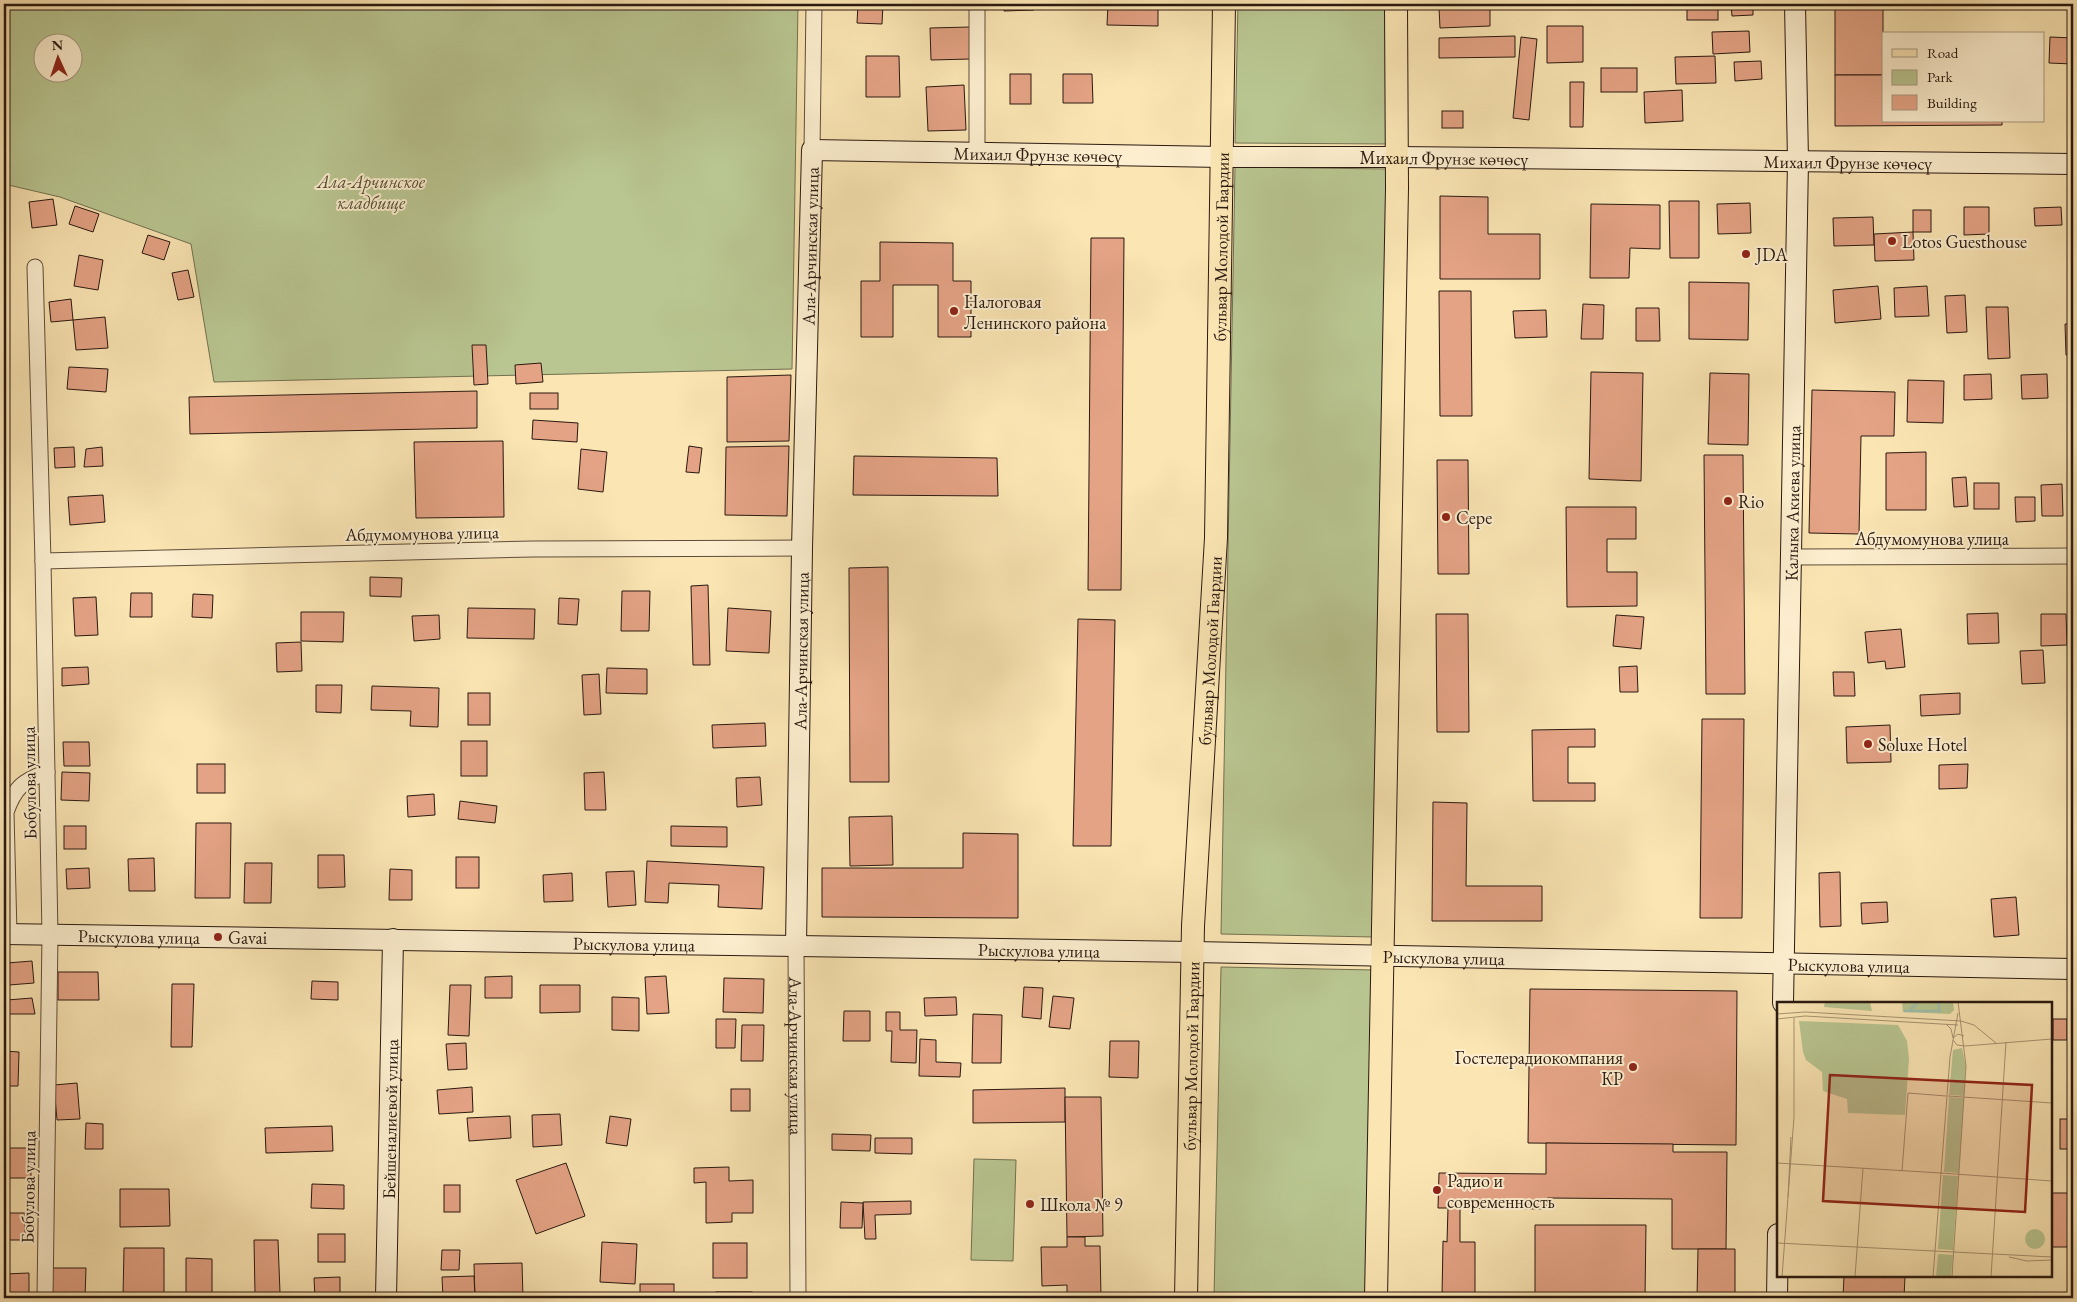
<svg xmlns="http://www.w3.org/2000/svg" width="2077" height="1302" viewBox="0 0 2077 1302" font-family="'EB Garamond',serif">
  <rect width="100%" height="100%" fill="#fae5b3"/>
  <filter id="stains"><feTurbulence type="fractalNoise" baseFrequency=".004" numOctaves="4"/><feColorMatrix values="0 0 0 0 .2 0 0 0 0 .09 0 0 0 0 .02 0 0 0 .5 -.17"/></filter>
  <radialGradient id="worn" r=".72"><stop offset=".6" stop-color="#630" stop-opacity="0"/><stop offset="1" stop-color="#630" stop-opacity=".3"/></radialGradient>
  <g fill="#b9c691" stroke="#727050" fill-rule="evenodd">
    <path d="M4,4h794l-6,365 -578,13 -23,-138 -131,-47 -56,-13zM42,42h30v30h-30z"/>
    <path d="M1238,4h153l-2,140 -154,-1z"/>
    <path d="M1235,167l153,2 -14,768 -153,-3z"/>
    <path d="M1221,967l153,3 -6,328h-154z"/>
    <path d="M974,1159l42,1 -3,101 -42,-1z"/>
  </g>
  <g fill="#e4a385" stroke="#2a1910">
    <path d="M858,4h25l-1,20 -25,-1z"/>
    <path d="M1004,4h30v6l-30,1z"/>
    <path d="M1108,4h50v22l-51,-1z"/>
    <path d="M1437,4h53v22l-50,2 -1,-21z"/>
    <rect x="1687" y="4" width="31" height="16"/>
    <path d="M1731,4h22v11l-21,1z"/>
    <rect x="1835" y="4" width="48" height="71"/>
    <path d="M1547,26h36v36l-36,1z"/>
    <path d="M970,27l1,32 -40,1 -1,-32z"/>
    <path d="M1749,31l1,21 -37,2 -1,-22z"/>
    <path d="M1515,36v21l-76,1v-20z"/>
    <path d="M1521,37l16,2 -8,81 -16,-2z"/>
    <path d="M2050,37l23,1v26l-24,-1z"/>
    <path d="M866,56h33l1,41h-34z"/>
    <path d="M1715,56l1,27 -40,1 -1,-27z"/>
    <path d="M1761,61l1,18 -27,2 -1,-19z"/>
    <rect x="1601" y="68" width="36" height="24"/>
    <rect x="1010" y="74" width="21" height="30"/>
    <path d="M1063,74h29l1,29h-30z"/>
    <path d="M1835,75h48v46h119v4l-167,1z"/>
    <path d="M1570,82h14l-1,45h-13z"/>
    <path d="M964,85l2,45 -38,1 -2,-44z"/>
    <path d="M1682,90l1,31 -38,2 -1,-31z"/>
    <rect x="1442" y="111" width="21" height="17"/>
    <path d="M1440,196l48,1v37h52v45h-100z"/>
    <path d="M53,199l4,26 -25,3 -3,-26z"/>
    <path d="M1669,201h30v57h-29z"/>
    <path d="M1750,203l1,30 -33,1 -1,-30z"/>
    <path d="M1591,204l69,1v44l-30,-1 -1,30h-39z"/>
    <path d="M75,206l24,8 -6,18 -24,-8z"/>
    <path d="M1964,207h25v27l-25,1z"/>
    <path d="M2061,207l1,18 -27,1 -1,-18z"/>
    <rect x="1913" y="210" width="18" height="22"/>
    <path d="M1873,217l1,28 -40,1 -1,-28z"/>
    <path d="M1913,232l1,28 -39,1 -1,-27z"/>
    <path d="M148,235l22,7 -6,18 -22,-7z"/>
    <path d="M1091,238h33l-3,352h-33z"/>
    <path d="M880,242l73,1v38h18v56h-33v-52h-45v52h-32v-56h19z"/>
    <path d="M79,255l24,5 -5,30 -24,-4z"/>
    <path d="M188,270l6,27 -16,3 -6,-27z"/>
    <path d="M1689,282l60,1 -1,57 -59,-1z"/>
    <path d="M1878,286l3,33 -46,4 -2,-33z"/>
    <path d="M1927,286l2,30 -34,1 -1,-29z"/>
    <path d="M1439,291h32l1,125h-32z"/>
    <path d="M1965,295l2,37 -20,1 -2,-37z"/>
    <path d="M71,299l2,21 -22,2 -2,-20z"/>
    <path d="M1583,304l21,1 -1,34h-22z"/>
    <path d="M1986,307h22l2,51 -22,1z"/>
    <path d="M1636,308h23l1,33h-24z"/>
    <path d="M1546,310l1,27 -32,1 -2,-27z"/>
    <path d="M105,317l3,31 -32,2 -3,-30z"/>
    <path d="M2065,324h8v31h-7z"/>
    <path d="M472,345h14l2,39 -14,1z"/>
    <path d="M541,363l2,19 -27,2 -1,-19z"/>
    <path d="M69,367l39,2 -2,23 -39,-3z"/>
    <path d="M1591,372l52,1 -2,108 -52,-2z"/>
    <path d="M1710,373l39,1 -1,71 -40,-1z"/>
    <path d="M1991,374l1,25 -28,1v-25z"/>
    <path d="M2047,374l1,24 -26,1 -1,-24z"/>
    <path d="M791,375l-2,66 -62,1v-65z"/>
    <path d="M1908,380l36,1 -1,42 -36,-1z"/>
    <path d="M1812,390l83,2 -1,44h-33l-2,98 -50,-1z"/>
    <path d="M477,391v37l-287,6 -1,-37z"/>
    <rect x="530" y="393" width="28" height="16"/>
    <path d="M533,420l45,3 -1,19 -45,-3z"/>
    <path d="M503,441l1,76 -88,1 -2,-76z"/>
    <path d="M689,446l13,2 -3,25 -13,-1z"/>
    <path d="M789,446l-2,70 -62,-1 1,-68z"/>
    <path d="M74,447l1,20 -20,1 -1,-20z"/>
    <path d="M102,447l1,19 -19,1 2,-18z"/>
    <path d="M581,449l26,3 -4,40 -25,-3z"/>
    <path d="M1926,452v58h-40v-57z"/>
    <path d="M1704,455h39l2,239h-39z"/>
    <path d="M854,456l143,2 1,38 -145,-1z"/>
    <path d="M1437,460h31l1,114h-31z"/>
    <path d="M1966,477l2,29 -14,1 -2,-29z"/>
    <rect x="1974" y="483" width="25" height="26"/>
    <path d="M2062,484l1,32h-21l-1,-31z"/>
    <path d="M103,495l2,27 -35,3 -2,-28z"/>
    <path d="M2015,497h20v24l-19,1z"/>
    <path d="M1566,507h70v32h-29v33h30v34l-70,1z"/>
    <path d="M888,567l1,215h-39l-1,-214z"/>
    <path d="M370,577l32,1 -1,19 -31,-1z"/>
    <path d="M708,585l2,80h-17l-2,-79z"/>
    <path d="M622,591h28l-1,40h-28z"/>
    <path d="M131,593h21v24h-22z"/>
    <path d="M193,594l20,1 -1,23 -20,-1z"/>
    <path d="M96,597l2,38 -23,1 -2,-38z"/>
    <path d="M559,598l20,1 -2,26 -19,-1z"/>
    <path d="M468,608l67,1 -1,30 -67,-1z"/>
    <path d="M728,608l43,3 -2,42 -43,-2z"/>
    <path d="M301,612h43l-1,30 -42,-1z"/>
    <path d="M1998,613l1,30 -31,1 -1,-30z"/>
    <path d="M1436,614h32l1,118h-32z"/>
    <path d="M2041,614h25l1,31 -26,1z"/>
    <path d="M439,615l1,24 -26,2 -2,-25z"/>
    <path d="M1616,615l28,2 -3,32 -28,-3z"/>
    <path d="M1078,619l37,1 -4,226h-38z"/>
    <path d="M1901,629l4,38 -19,2 -1,-8 -17,2 -3,-31z"/>
    <path d="M301,642l1,29 -25,1 -1,-29z"/>
    <path d="M2043,650l2,33 -23,1 -2,-33z"/>
    <path d="M1637,666l1,26h-18l-1,-25z"/>
    <path d="M88,667l1,17 -27,2v-18z"/>
    <path d="M607,668l40,1v25l-41,-1z"/>
    <path d="M1833,672h21l1,24h-21z"/>
    <path d="M599,674l2,40 -17,1 -2,-40z"/>
    <path d="M316,685h26l-1,28 -25,-1z"/>
    <path d="M372,686l67,2 -1,39 -28,-1 1,-15 -40,-1z"/>
    <rect x="468" y="693" width="22" height="32"/>
    <path d="M1960,693v21l-39,2 -1,-21z"/>
    <path d="M1702,719h42l-2,199h-42z"/>
    <path d="M765,723l1,23 -53,2 -1,-23z"/>
    <path d="M1890,725l1,37 -44,1 -1,-36z"/>
    <path d="M1595,729v18h-27v36h27v18h-62l-1,-71z"/>
    <rect x="461" y="741" width="26" height="35"/>
    <path d="M63,742h26l1,24h-26z"/>
    <rect x="197" y="764" width="28" height="29"/>
    <path d="M1968,764l-1,24 -28,1v-24z"/>
    <path d="M62,772l28,1 -1,28 -28,-1z"/>
    <path d="M604,772l2,38h-21l-1,-37z"/>
    <path d="M760,777l2,28 -25,2 -1,-29z"/>
    <path d="M434,794l1,21 -27,2 -1,-21z"/>
    <path d="M460,801l37,5 -2,17 -37,-4z"/>
    <path d="M1433,802l34,1 -1,83h76v35h-110z"/>
    <path d="M892,816l1,49 -43,1 -1,-49z"/>
    <path d="M196,823h35l-1,75h-35z"/>
    <rect x="64" y="826" width="22" height="23"/>
    <path d="M671,826l56,1v20l-56,-1z"/>
    <path d="M963,833l55,1v84l-196,-1v-49h141z"/>
    <path d="M318,855h26l1,32 -27,1z"/>
    <rect x="456" y="857" width="23" height="31"/>
    <path d="M154,858l1,33h-26l-1,-32z"/>
    <path d="M647,861l117,6 -2,42 -44,-2 1,-22 -50,-2 -1,20 -23,-1z"/>
    <path d="M245,863h27l-1,40h-27z"/>
    <path d="M89,868l1,20 -23,1 -1,-20z"/>
    <path d="M390,869l22,1v30h-23z"/>
    <path d="M634,871l2,34 -28,2 -2,-35z"/>
    <path d="M1840,872l1,54 -21,1 -1,-54z"/>
    <path d="M572,873l1,28 -29,1 -1,-27z"/>
    <path d="M2016,897l3,38 -25,2 -3,-38z"/>
    <path d="M1887,902l1,20 -26,2 -1,-21z"/>
    <path d="M32,961l2,22 -25,2 -2,-22z"/>
    <path d="M58,972h40l1,28h-41z"/>
    <path d="M512,976v22h-27v-21z"/>
    <path d="M666,976l3,37 -22,1 -2,-37z"/>
    <path d="M724,978l40,1 -1,34 -40,-1z"/>
    <path d="M312,981l26,1v18l-27,-1z"/>
    <path d="M172,984h22l-2,63h-21z"/>
    <path d="M450,985h21l-2,51 -21,-1z"/>
    <path d="M540,985h40v27l-40,1z"/>
    <path d="M1024,987l19,1 -2,31 -19,-2z"/>
    <path d="M1530,989l207,2 -1,154 -208,-2z"/>
    <path d="M1053,996l21,2 -4,31 -21,-2z"/>
    <path d="M612,997l27,1v33l-27,-1z"/>
    <path d="M956,997l1,18 -32,1 -1,-18z"/>
    <path d="M32,998l3,16h-28v-14z"/>
    <path d="M844,1011h26v30h-27z"/>
    <path d="M886,1012h14v18h17l-1,33 -25,-1 1,-31h-6z"/>
    <path d="M973,1014l29,1 -1,48h-29z"/>
    <path d="M716,1019h20l-1,29h-19z"/>
    <rect x="2053" y="1019" width="14" height="21"/>
    <path d="M742,1025h22l-1,36h-22z"/>
    <path d="M920,1039l16,1v22l25,1 -1,14 -41,-1z"/>
    <path d="M1110,1041h29l-1,37 -29,-1z"/>
    <path d="M466,1043l1,26 -19,1 -2,-26z"/>
    <path d="M4,1051l15,1 -1,34h-14z"/>
    <path d="M77,1083l3,36 -23,1 -3,-35z"/>
    <path d="M472,1087l1,25 -34,2 -2,-24z"/>
    <path d="M1065,1088v34l-92,1v-33z"/>
    <rect x="731" y="1089" width="19" height="22"/>
    <path d="M1065,1097h36l2,139 -36,1z"/>
    <path d="M560,1114l2,31 -29,2 -1,-32z"/>
    <path d="M510,1116l1,22 -42,3 -2,-23z"/>
    <path d="M610,1116l21,3 -4,27 -21,-3z"/>
    <rect x="2060" y="1119" width="13" height="30"/>
    <path d="M86,1123l17,1v25h-18z"/>
    <path d="M332,1126l1,25 -67,2 -1,-25z"/>
    <path d="M832,1134l39,1 -1,16 -38,-1z"/>
    <path d="M875,1138h37v16l-37,-1z"/>
    <path d="M1546,1143l127,1v8h54l-1,97h-54v-50l-125,-1 -1,11 -86,-1v34h15v56h-33l1,-57 4,1 1,-34h-10l1,-35 107,1z"/>
    <rect x="4" y="1148" width="27" height="30"/>
    <path d="M566,1163l19,53 -49,18 -20,-54z"/>
    <path d="M729,1167v14l24,-1v33h-21v9l-26,1v-41l-12,1v-15z"/>
    <path d="M312,1184l32,1v24l-33,-1z"/>
    <rect x="444" y="1185" width="16" height="27"/>
    <path d="M120,1189h49l1,37 -50,1z"/>
    <rect x="2051" y="1193" width="22" height="54"/>
    <path d="M911,1201v13l-36,1 1,24h-11l-2,-37z"/>
    <path d="M841,1202l22,1 -1,25h-22z"/>
    <path d="M6,1213h19v27h-20z"/>
    <path d="M1535,1225h111l-1,73h-110z"/>
    <rect x="318" y="1234" width="27" height="28"/>
    <path d="M1067,1237h18v9h15l1,52h-34v-13l-25,1 -1,-39h26z"/>
    <path d="M254,1240h24l2,53 -25,1z"/>
    <path d="M602,1242l35,2 -2,40 -35,-2z"/>
    <rect x="713" y="1243" width="34" height="35"/>
    <path d="M124,1248h40v50h-41z"/>
    <path d="M1698,1249h37v49h-38z"/>
    <path d="M442,1250h18l-1,20h-18z"/>
    <path d="M186,1258l26,1v39h-26z"/>
    <path d="M522,1263l1,35h-48l-1,-34z"/>
    <path d="M51,1268h35l-1,30h-34z"/>
    <path d="M29,1273v25h-25v-24z"/>
    <path d="M474,1276l1,22h-32l-1,-21z"/>
    <path d="M1844,1276h61l-1,22h-61z"/>
    <path d="M340,1277v21h-25l-1,-20z"/>
    <rect x="640" y="1284" width="34" height="14"/>
    <rect x="716" y="1292" width="36" height="6"/>
    <path d="M1973,1297l90,1h-90z"/>
  </g>
  <g fill="none" stroke-linecap="round" stroke-linejoin="round">
    <g stroke="#5e4c39" stroke-width="17">
      <g id="street">
        <path d="M812,150l2,-146"/>
        <path d="M977,152v-148"/>
        <path d="M35,267l8,294 7,374 -5,363"/>
        <path d="M1791,557l282,-1"/>
        <path d="M43,561l490,-12 269,-1"/>
        <path d="M9,934l-3,-122c9,-25 17,-31 41,-40"/>
        <path id="s1" d="M796,946l2,352"/>
      </g>
    </g>
    <g stroke="#2a1910" stroke-width="22">
      <g id="secondary">
        <path id="s2" d="M4,934l1189,18 880,17"/>
        <path id="s3" d="M796,946l6,-398 10,-398 411,7h174l676,7"/>
        <path id="s4" d="M1783,1003l15,-842 -3,-157"/>
        <path id="s5" d="M386,1298l7,-359"/>
        <path d="M1777,1298l1,-64"/>
      </g>
    </g>
    <g stroke="#2a1910" stroke-width="24">
      <g id="primary">
        <path id="s6" d="M1186,1298l7,-372 23,-388 8,-534"/>
        <path d="M1376,1298l21,-1110 -1,-184"/>
      </g>
    </g>
    <use href="#street" stroke="#fceece" stroke-width="15"/>
    <use href="#secondary" stroke="#fceece" stroke-width="20"/>
    <use href="#primary" stroke="#fae5b3" stroke-width="22"/>
  </g>
  <g fill="#8f2418" stroke="#fceece" stroke-width="2">
    <circle cx="1892" cy="241" r="5"/>
    <circle cx="1746" cy="254" r="5"/>
    <circle cx="954" cy="311" r="5"/>
    <circle cx="1728" cy="501" r="5"/>
    <circle cx="1446" cy="517" r="5"/>
    <circle cx="1868" cy="744" r="5"/>
    <circle cx="218" cy="937" r="5"/>
    <circle cx="1633" cy="1067" r="5"/>
    <circle cx="1437" cy="1190" r="5"/>
    <circle cx="1030" cy="1204" r="5"/>
  </g>
  <g text-anchor="middle" dominant-baseline="central" stroke-width="4" stroke-linejoin="round" paint-order="stroke">
    <g font-size="18" fill="#2a1910" stroke="#fceece">
      <text stroke="none"><textPath href="#s3" startOffset="1022">Михаил Фрунзе көчөсү</textPath></text>
      <text stroke="none"><textPath href="#s3" startOffset="1428">Михаил Фрунзе көчөсү</textPath></text>
      <text stroke="none"><textPath href="#s3" startOffset="1832">Михаил Фрунзе көчөсү</textPath></text>
      <text stroke="none"><textPath href="#s3" startOffset="700">Ала-Арчинская улица</textPath></text>
      <text stroke="none"><textPath href="#s6" startOffset="1052">бульвар Молодой Гвардии</textPath></text>
      <text stroke="none"><textPath href="#s4" startOffset="500">Калыка Акиева улица</textPath></text>
      <text transform="translate(422 533) rotate(-1)">Абдумомунова улица</text>
      <text x="1932" y="538">Абдумомунова улица</text>
      <text stroke="none"><textPath href="#s3" startOffset="295">Ала-Арчинская улица</textPath></text>
      <text stroke="none"><textPath href="#s6" startOffset="648">бульвар Молодой Гвардии</textPath></text>
      <text transform="translate(29 783) rotate(-91)">Бобулова улица</text>
      <text stroke="none"><textPath href="#s2" startOffset="135">Рыскулова улица</textPath></text>
      <text stroke="none"><textPath href="#s2" startOffset="630">Рыскулова улица</textPath></text>
      <text stroke="none"><textPath href="#s2" startOffset="1035">Рыскулова улица</textPath></text>
      <text stroke="none"><textPath href="#s2" startOffset="1440">Рыскулова улица</textPath></text>
      <text stroke="none"><textPath href="#s2" startOffset="1845">Рыскулова улица</textPath></text>
      <text stroke="none"><textPath href="#s1" startOffset="110">Ала-Арчинская улица</textPath></text>
      <text stroke="none"><textPath href="#s6" startOffset="242">бульвар Молодой Гвардии</textPath></text>
      <text stroke="none"><textPath href="#s5" startOffset="179">Бейшеналиевой улица</textPath></text>
      <text transform="translate(28 1187) rotate(-89)">Бобулова улица</text>
    </g>
    <g font-size="18" font-style="italic" fill="#554d37" stroke="#fceece">
      <text x="371" y="181">Ала-Арчинское<tspan x="371" dy="21">кладбище</tspan></text>
    </g>
    <g font-size="18" fill="#2a1910" stroke="#fceece" text-anchor="start">
      <text x="1902" y="241">Lotos Guesthouse</text>
      <text x="1756" y="254">JDA</text>
      <text x="964" y="301">Налоговая<tspan x="964" dy="21">Ленинского района</tspan></text>
      <text x="1738" y="501">Rio</text>
      <text x="1456" y="517">Сере</text>
      <text x="1878" y="744">Soluxe Hotel</text>
      <text x="228" y="937">Gavai</text>
      <text x="1623" y="1057" text-anchor="end">Гостелерадиокомпания<tspan x="1623" dy="21">КР</tspan></text>
      <text x="1447" y="1180">Радио и<tspan x="1447" dy="21">современность</tspan></text>
      <text x="1040" y="1204">Школа № 9</text>
    </g>
  </g>
  <g transform="translate(1777 1002)">
    <rect width="275" height="275" fill="#fae5b3"/>
    <path d="M48,0h45l2,9 -48,-4zM125,0h51l1,8 -4,4 -47,-2zM22,19l99,4 9,16 2,18 -4,56 -57,-2 -1,-14 -24,-8 -1,-19 -16,-12 -3,-8zM185,46l4,19 -2,29 -15,-1 4,-45zM172,95l15,1 -5,75 -15,-1zM166,173l15,1 -5,74 -15,-1zM248 237a10 10 0 1 1 20 0a10 10 0 1 1-20 0ZM161,252l15,1 -2,22h-15z" fill="#b9c691"/>
    <path fill="none" stroke="#9ebfab" stroke-width="2.5" d="M127,9h5l9,-9M133,9h30l-2,-9"/>
    <path fill="none" stroke="#a79372" stroke-width="1" d="M0,12l28,-2 156,9 13,4 22,18M0,17l28,-3 153,9M169,22l5,5 2,9 5,-4 6,2M176,38l4,5 8,1 87,-7M171,94l104,7M0,161l164,10M125,169l6,-78 38,3M164,171l111,8M11,195l3,-60M0,241l275,14M232,255l18,4 25,-1M5,275l12,-160v-99M78,275l8,-109M156,275l17,-220 8,-44M175,275l14,-211 -8,-64M214,275l15,-235"/>
    <path fill="#8f2418" fill-opacity="0.15" stroke="#8f2418" stroke-width="2.5" d="M53,73l202,10 -7,127 -202,-11z"/>
    <rect width="275" height="275" fill="none" stroke="#2a1910" stroke-width="2.5"/>
  </g>
  <rect width="2077" height="1302" fill="none" stroke="#fae5b3" stroke-width="20"/>
  <rect x="5" y="5" width="2067" height="1292" fill="none" stroke="#2a1910" stroke-width="2.5"/>
  <rect x="10" y="10" width="2057" height="1282" fill="none" stroke="#2a1910"/>
  <rect x="1882" y="32" width="162" height="90" fill="#fceece" stroke="#a89982"/>
  <rect x="1892" y="49" width="25" height="8" fill="#fae5b3" stroke="#a89982"/>
  <text x="1927" y="58" font-size="15" fill="#2a1910">Road</text>
  <rect x="1892" y="70" width="25" height="15" fill="#b9c691" stroke="#a89982"/>
  <text x="1927" y="82" font-size="15" fill="#2a1910">Park</text>
  <rect x="1892" y="95" width="25" height="15" fill="#e4a385" stroke="#a89982"/>
  <text x="1927" y="108" font-size="15" fill="#2a1910">Building</text>
  <g transform="translate(58 58) rotate(357)"><circle r="24" fill="#fceece" stroke="#a89982"/>
  <path d="M0-4L9 19L0 12L-9 19Z" fill="#8f2418"/>
  <text y="-8" font-size="14" font-weight="bold" text-anchor="middle" fill="#2a1910">N</text>
  </g>
  <rect width="100%" height="100%" filter="url(#stains)"/>
  <rect width="100%" height="100%" fill="url(#worn)"/>
</svg>
